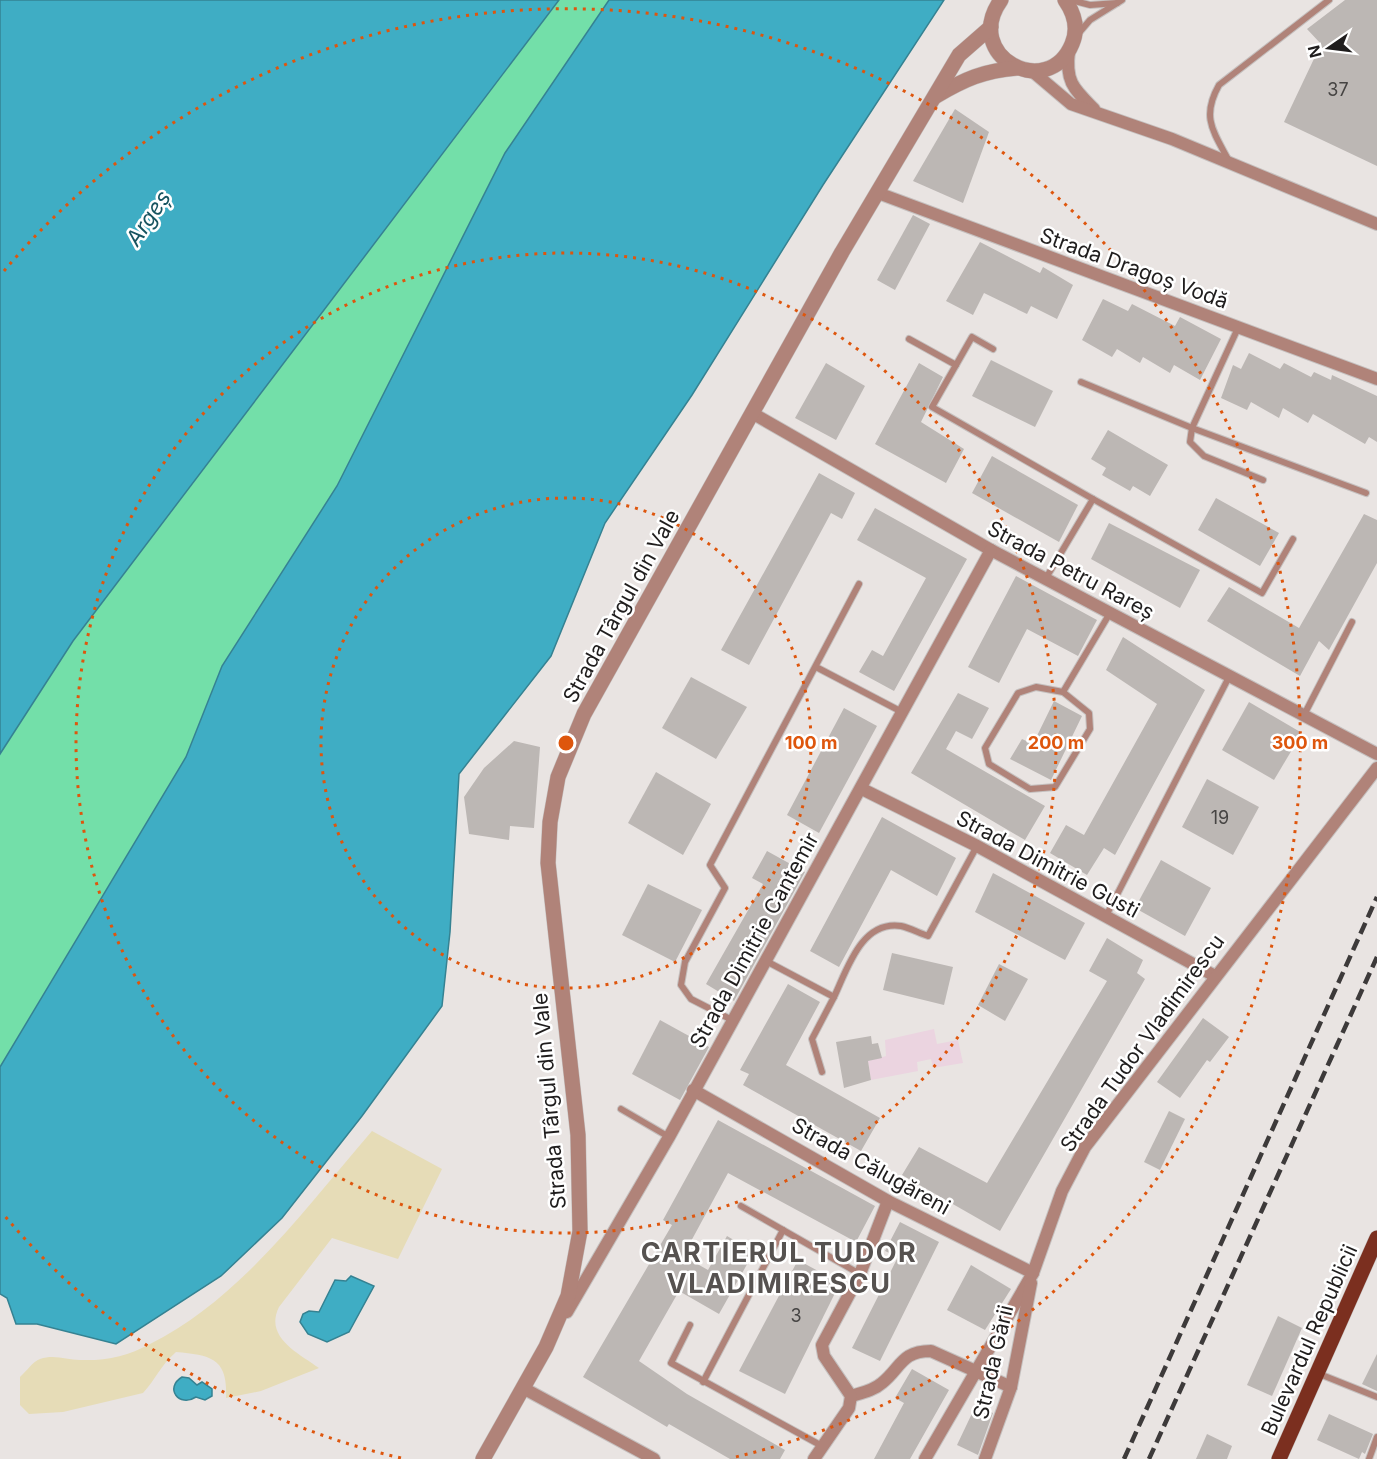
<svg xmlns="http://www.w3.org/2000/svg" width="1377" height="1459" viewBox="0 0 1377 1459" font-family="Inter,sans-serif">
  <rect width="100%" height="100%" fill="#e9e4e2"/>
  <path fill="#ebd4e0" d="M934,1029l3,15 21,-4 5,23 -30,5 -2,-9 -14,3 1,9 -47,9 -3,-19 18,-5 -1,-16z"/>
  <path fill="#73dfa9" d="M559,0h50l-104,153 -168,333 -115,180 -36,91 -186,310v-313l73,-113z"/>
  <path fill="#e6dcb7" d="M372,1131l70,38 -44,90 -66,-21 -53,69c-15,30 19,46 40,61l-58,23 -35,7c2,-39 -14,-43 -50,-46 -16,14 -20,27 -33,41l-80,19 -34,2 -9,-9v-28c6,-5 13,-16 20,-18 15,-5 26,1 40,1 26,1 48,-4 70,-16 92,-46 156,-137 222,-213z"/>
  <g fill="#3fadc4" stroke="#358292" stroke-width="1.5">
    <path d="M0,0h559l-486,641 -73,113z"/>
    <path d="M609,0h335l-121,185 -131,210 -87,128 -54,133 -92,118 -9,158 -8,74 -80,110 -80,102 -61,58 -105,68 -79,-20h-21l-9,-26 -7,-4v-227l186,-310 36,-91 115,-180 168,-333z"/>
    <path d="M351,1276l23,10 -25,46 -22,10 -19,-8 -8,-12 3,-8 6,-3 10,1 16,-32 11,1z"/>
    <path d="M182,1377l7,1 8,7 5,-3 10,7v7l-7,4 -9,-3c-17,11 -32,-9 -14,-20z"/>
  </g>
  <g fill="#bcb7b4">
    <path d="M1345,0h32v166l-93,-44 37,-78 -14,-15z"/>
    <path d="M955,109l34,23 -26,71 -50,-22z"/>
    <path d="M913,215l17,9 -35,66 -18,-10z"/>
    <path d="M980,242l60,31 3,-6 30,18 -16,34 -26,-13 -4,8 -43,-21 -11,22 -27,-14z"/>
    <path d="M1103,299l25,12 4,-7 43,22 5,-9 41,22 -21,41 -26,-15 -4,8 -27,-16 -3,6 -23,-14 -5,8 -30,-17z"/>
    <path d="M1249,353l31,16 4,-6 27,14 3,-5 17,8 1,-5 45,21v46l-8,-5 -4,7 -52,-30 -5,9 -25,-15 -4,10 -28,-16 -4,8 -26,-12 12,-33 8,4z"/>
    <path d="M991,360l62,31 -18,36 -63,-31z"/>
    <path d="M826,363l39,23 -29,54 -41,-22z"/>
    <path d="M919,363l24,14 -22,45 43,27 -18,34 -71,-39z"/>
    <path d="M1108,430l60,35 -18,31 -17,-10 -3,5 -28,-16 4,-7 -15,-9z"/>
    <path d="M992,456l86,49 -19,37 -87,-49z"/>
    <path d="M819,473l36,20 -13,26 -11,-6 -82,152 -28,-15z"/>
    <path d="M1216,498l63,35 -19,33 -62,-36z"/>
    <path d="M875,508l92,51 -73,132 -35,-19 13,-22 11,6 43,-78 -69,-38z"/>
    <path d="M1364,514l13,6v43l-48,87 -10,-9 -19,35 -93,-55 22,-34 70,41z"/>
    <path d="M1109,523l91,47 -20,38 -89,-49z"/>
    <path d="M1016,576l81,44 -19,36 -51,-27 -28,54 -31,-16z"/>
    <path d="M1123,637l82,53 -90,165 -11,-7 -17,27 -37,-22 16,-28 18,10 73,-131 -51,-34z"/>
    <path d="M691,677l56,30 -31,52 -54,-31z"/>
    <path d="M958,693l31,15 -17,31 -16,-8 -10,18 99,57 -20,34 -114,-67z"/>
    <path d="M1054,701l28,15 -31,64 -41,-21 12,-20 11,5z"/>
    <path d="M1249,702l53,31 -28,47 -52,-30z"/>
    <path d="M844,708l33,18 -58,107 -32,-18z"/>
    <path d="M514,741l26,6 -6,81 -24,-2 -1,14 -40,-6 -5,-37 20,-29z"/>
    <path d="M656,772l55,32 -28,51 -55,-32z"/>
    <path d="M1207,779l52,28 -26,48 -51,-28z"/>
    <path d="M882,817l74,41 -19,38 -46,-26 -52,97 -29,-16z"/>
    <path d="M767,851l38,21 -71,129 -28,-17 57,-100 -11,-6z"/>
    <path d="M1161,860l50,28 -26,48 -50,-28z"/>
    <path d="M993,873l92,50 -20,37 -90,-48z"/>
    <path d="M648,884l54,26 -27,52 -53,-27z"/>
    <path d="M1107,938l36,22 -6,13 8,6 -145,252 -98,-56 17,-28 68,36 120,-202 -18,-10z"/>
    <path d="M892,953l61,14 -9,38 -61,-15z"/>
    <path d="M999,964l29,15 -23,42 -27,-16z"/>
    <path d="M788,984l32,18 -34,63 94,53 -19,33 -118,-66 6,-11 -9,-4z"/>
    <path d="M1203,1018l26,19 -19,25 -3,-2 -27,38 -23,-16z"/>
    <path d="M660,1020l49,27 -29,53 -48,-26z"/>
    <path d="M871,1036l1,8 6,-1 4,15 -14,3 3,19 -27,8 -8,-46z"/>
    <path d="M1169,1111l16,8 -25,51 -16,-8z"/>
    <path d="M718,1120l157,86 -19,36 -128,-69 -45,83 25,14 19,-34 27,16 -35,62 -40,-23 -40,70 48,33 98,56 -5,9h-50l-61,-35 -2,3 -84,-50 89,-152 -9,-5z"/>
    <path d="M900,1222l39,20 -59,119 -28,-13 46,-91 -13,-6z"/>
    <path d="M798,1260l42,23 -55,111 -46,-23z"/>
    <path d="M971,1265l40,24 -26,41 -38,-20z"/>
    <path d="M1278,1316l24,12 -30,68 -25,-11z"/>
    <path d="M1377,1354v37l-15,-7z"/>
    <path d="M912,1369l37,21 -39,69h-36l30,-56 -9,-5z"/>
    <path d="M976,1405l17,8 -15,42 -21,-10z"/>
    <path d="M1329,1414l44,20 -8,20 -3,-2 -3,7 -42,-19z"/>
    <path d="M1207,1434l25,12 -5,13h-31z"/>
  </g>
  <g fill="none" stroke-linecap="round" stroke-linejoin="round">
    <g stroke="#c5c0bf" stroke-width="8">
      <g id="service">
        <path d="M1071,0l19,5 27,-2"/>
        <path d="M1078,34l12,-14 32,-20"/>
        <path d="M1229,161c-16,-30 -28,-44 -10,-76l110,-85"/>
        <path d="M1238,328l-46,100 -2,14 14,14 59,24"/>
        <path d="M909,339l47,26"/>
        <path d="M993,349l-21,-12 -40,70 161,92 -47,79"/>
        <path d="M1081,382l111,46 174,65"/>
        <path d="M1093,499l169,94 31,-54"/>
        <path d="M816,667l86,45"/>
        <path d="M1036,687l27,5 26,21 1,16 -35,58 -25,2 -41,-25 -4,-16 33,-55z"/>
        <path d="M1063,692l47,-79"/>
        <path d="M1304,715l48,-93"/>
        <path d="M1106,916l123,-239"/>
        <path d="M766,961l68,36 -22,42 10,33"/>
        <path d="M834,997c13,-27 27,-77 67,-71 9,2 18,7 27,10l49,-90"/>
        <path d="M732,1020l-41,-21 -10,-14 4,-23 40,-74 -15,-23 149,-281"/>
        <path d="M621,1109l48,28"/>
        <path d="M741,1206l119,68"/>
        <path d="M690,1325l-19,38 151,83"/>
        <path d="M1317,1373l60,24"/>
        <path d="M703,1382l80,-152"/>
        <path d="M1369,1459l8,-22"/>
      </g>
    </g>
    <g stroke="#c5c0bf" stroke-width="14">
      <g id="minor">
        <path d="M1069,51c-4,31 5,38 25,58"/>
        <path d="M1032,71l39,33 101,35 205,85"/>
        <path d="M878,193l499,186"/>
        <path d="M752,413l239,137 386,204"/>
        <path d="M862,789l115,57 238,130"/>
        <path d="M693,1090l195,111 145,72"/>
        <path d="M567,1312l102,-175 322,-587"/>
        <path d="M523,1388l131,71"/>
        <path d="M851,1396c10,-3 22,-5 31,-13 19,-15 19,-32 49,-32l80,36"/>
        <path d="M814,1459l35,-51 2,-12 -27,-40 -2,-11 38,-71 28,-73"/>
        <path d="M925,1459l108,-186 29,-82 23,-44 292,-379"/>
        <path d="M985,1459l26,-72 20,-104"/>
      </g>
    </g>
    <g stroke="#c5c0bf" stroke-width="16">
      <g id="tertiary">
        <path d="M1001,0c-40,56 47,102 71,44 7,-16 2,-31 -7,-44"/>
        <path d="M936,96c29,-17 47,-25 81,-28"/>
        <path d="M483,1459l63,-112 22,-51 12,-65 -2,-96 -30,-272 2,-41 8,-45 26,-63 258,-462 117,-197 32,-28"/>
      </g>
    </g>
    <g stroke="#c5c0bf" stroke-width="16">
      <path id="primary" d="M1279,1459l98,-221"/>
    </g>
    <use href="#service" stroke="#b08379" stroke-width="6"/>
    <use href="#minor" stroke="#b08379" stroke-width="12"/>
    <use href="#tertiary" stroke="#b08379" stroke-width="15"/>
    <use href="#primary" stroke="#7b2f1f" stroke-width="15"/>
    <g stroke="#3d3a3a" stroke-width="4.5" stroke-dasharray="12 6" stroke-linecap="butt">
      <path d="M1124,1459l253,-562"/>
      <path d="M1149,1459l228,-502"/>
    </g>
  </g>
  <g fill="none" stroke="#de560d" stroke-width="3" stroke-dasharray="3 6">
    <circle cx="566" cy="743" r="245"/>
    <circle cx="566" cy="743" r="490"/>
    <path d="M401 1458A734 734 0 0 1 4 1215M4 271A734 734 0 1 1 731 1458"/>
  </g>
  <g text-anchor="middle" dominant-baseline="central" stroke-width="5" stroke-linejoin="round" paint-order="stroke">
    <g font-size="18" fill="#464443">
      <text x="1338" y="89">37</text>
      <text x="1220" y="817">19</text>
      <text x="796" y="1315">3</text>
    </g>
    <g font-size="21" fill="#1f1d1d" stroke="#fff">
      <text transform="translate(1134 268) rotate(20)">Strada Dragoș Vodă</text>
      <text transform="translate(1071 570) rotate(28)">Strada Petru Rareș</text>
      <text transform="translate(621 606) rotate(-61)">Strada Târgul din Vale</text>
      <text transform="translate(1048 864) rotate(28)">Strada Dimitrie Gusti</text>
      <text transform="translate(754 940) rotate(-61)">Strada Dimitrie Cantemir</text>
      <text transform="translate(1142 1043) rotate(-54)">Strada Tudor Vladimirescu</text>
      <text transform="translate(549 1101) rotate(-95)">Strada Târgul din Vale</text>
      <text transform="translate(871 1166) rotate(29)">Strada Călugăreni</text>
      <text transform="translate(1309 1340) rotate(-66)">Bulevardul Republicii</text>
      <text transform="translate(993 1362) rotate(-77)">Strada Gării</text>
    </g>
    <g font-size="22" font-style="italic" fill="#175460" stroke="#fff">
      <text transform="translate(148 218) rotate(-56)">Argeș</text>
    </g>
    <g font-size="27" font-weight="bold" letter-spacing="1.5" fill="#565250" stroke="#fff">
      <text x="779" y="1252">CARTIERUL TUDOR<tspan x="779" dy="31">VLADIMIRESCU</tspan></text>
    </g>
  </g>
  <circle cx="566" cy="743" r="9" fill="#de560d" stroke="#fff" stroke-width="3"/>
  <g font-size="18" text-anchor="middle" font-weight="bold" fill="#de560d" stroke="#fff" stroke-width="5" stroke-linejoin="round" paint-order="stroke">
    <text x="811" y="749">100 m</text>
    <text x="1056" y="749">200 m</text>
    <text x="1300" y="749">300 m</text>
  </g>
  <g transform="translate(1329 48) rotate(256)" stroke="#ffffff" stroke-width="4.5" paint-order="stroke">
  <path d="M0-4.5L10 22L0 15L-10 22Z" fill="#1f1d1d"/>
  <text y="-9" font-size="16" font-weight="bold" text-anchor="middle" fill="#1f1d1d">N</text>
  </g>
</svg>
